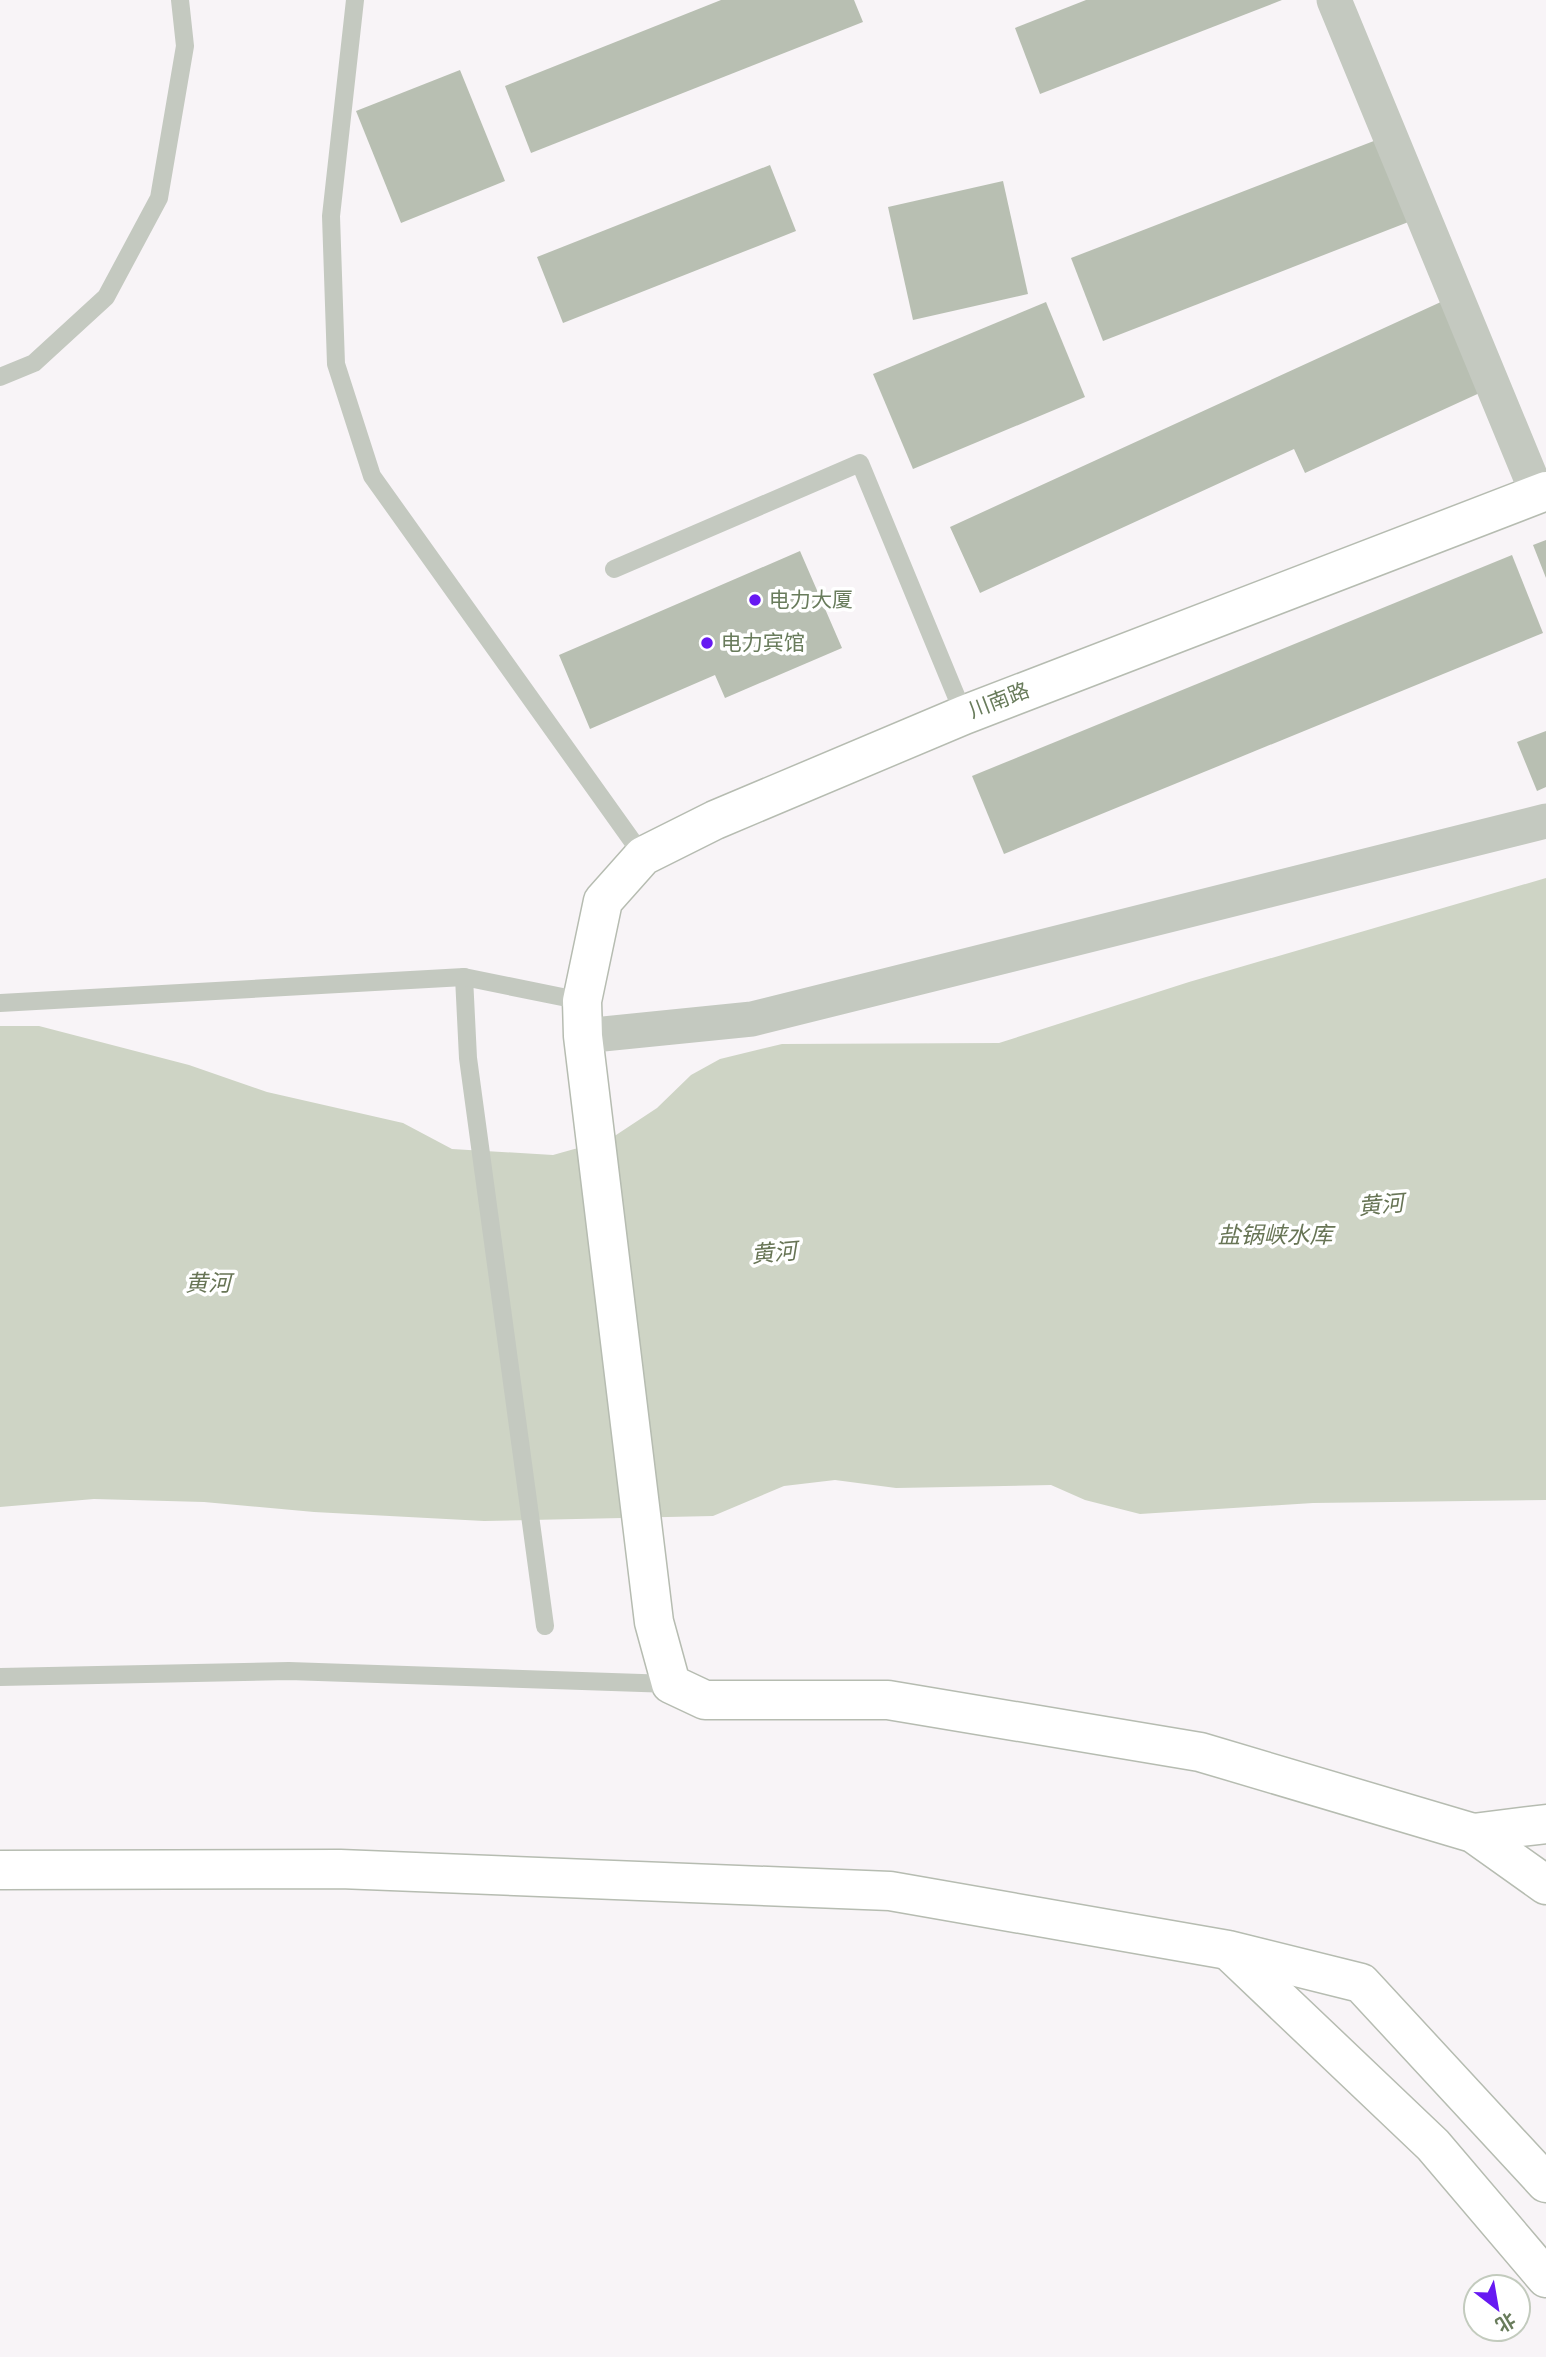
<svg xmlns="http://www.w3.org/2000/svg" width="1546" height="2357" viewBox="0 0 1546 2357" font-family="'Alegreya Sans','Noto Sans SC',sans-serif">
  <rect width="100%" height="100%" fill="#f8f4f7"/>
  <path fill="#ced4c5" d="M1546,878v622l-233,3 -173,11 -55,-14 -34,-15 -155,3 -61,-8 -51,6 -71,30 -229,5 -170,-9 -110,-10 -110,-3 -94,8v-481h39l150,39 78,27 136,31 49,26 101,6 57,-16 47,-31 34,-33 29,-16 62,-15 217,-1 190,-61z"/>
  <g fill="#b8bfb2">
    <path d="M721,0h133l9,22 -332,131 -26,-67z"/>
    <path d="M1086,0h196l-242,94 -25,-66z"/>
    <path d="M460,70l45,111 -104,42 -45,-112z"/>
    <path d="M1379,139l32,82 -308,120 -32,-83z"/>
    <path d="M770,165l26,66 -233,92 -26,-66z"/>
    <path d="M1003,181l25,113 -115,26 -25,-113z"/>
    <path d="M1443,301l41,90 -179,82 -11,-24 -314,144 -30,-66z"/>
    <path d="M1046,302l39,95 -172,72 -40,-95z"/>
    <path d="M1546,540v38l-13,-33z"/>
    <path d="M800,551l42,97 -117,50 -10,-23 -125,54 -31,-74z"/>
    <path d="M1512,555l31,78 -539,221 -32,-78z"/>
    <path d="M1546,731v56l-9,4 -20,-49z"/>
  </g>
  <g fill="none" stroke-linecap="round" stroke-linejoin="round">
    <g stroke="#b6bcb1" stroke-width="41">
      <g id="primary">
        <path d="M1546,491l-582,224 -249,105 -72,36 -40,45 -21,100 1,35 71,586 17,62 34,16h183l312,52 273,81 73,52"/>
        <path d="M1473,1833l73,-9"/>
        <path d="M0,1870l340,-1 550,22 338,59 133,33 185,200"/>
        <path d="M1229,1951l204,194 113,133"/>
      </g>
    </g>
    <g stroke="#c4c9c0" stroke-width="18">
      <path d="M355,0l-24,216 5,148 36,112 271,380"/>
      <path d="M0,377l34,-14 72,-66 53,-99 26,-152 -5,-46"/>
      <path d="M614,569l246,-106 104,252"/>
      <path d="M464,977l4,81 77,568"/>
      <path d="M0,1003l464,-26 118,24"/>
      <path d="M0,1677l289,-6 382,13"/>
    </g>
    <g stroke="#c4c9c0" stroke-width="35">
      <path d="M1334,0l204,495"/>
      <path d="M583,1036l169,-17 794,-198"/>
    </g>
    <use href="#primary" stroke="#fff" stroke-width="38"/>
  </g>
  <g fill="#6719f2" stroke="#fff" stroke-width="2.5">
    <circle cx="755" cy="600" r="7"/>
    <circle cx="707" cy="643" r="7"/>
  </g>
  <g text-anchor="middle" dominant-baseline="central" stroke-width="7" stroke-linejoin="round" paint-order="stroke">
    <g font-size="21" fill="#697c5c" stroke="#fff" text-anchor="start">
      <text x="769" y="600">电力大厦</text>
      <text x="721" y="643">电力宾馆</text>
    </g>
    <g font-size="21" fill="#697c5c" stroke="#fff">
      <text transform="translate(999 701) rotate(-21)">川南路</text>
    </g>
    <g font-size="23" font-style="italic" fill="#687556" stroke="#fff">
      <text transform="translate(1381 1206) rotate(-5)">黄河</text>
      <text x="1275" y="1236">盐锅峡水库</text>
      <text transform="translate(774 1254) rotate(-5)">黄河</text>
      <text x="208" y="1284">黄河</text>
    </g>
  </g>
  <g transform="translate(1497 2308) rotate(149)"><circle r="33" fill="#ffffff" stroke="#c3cbbe" stroke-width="2"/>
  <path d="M0-5L12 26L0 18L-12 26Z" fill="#6719f2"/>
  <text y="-10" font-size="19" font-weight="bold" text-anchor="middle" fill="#697c5c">北</text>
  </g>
</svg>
